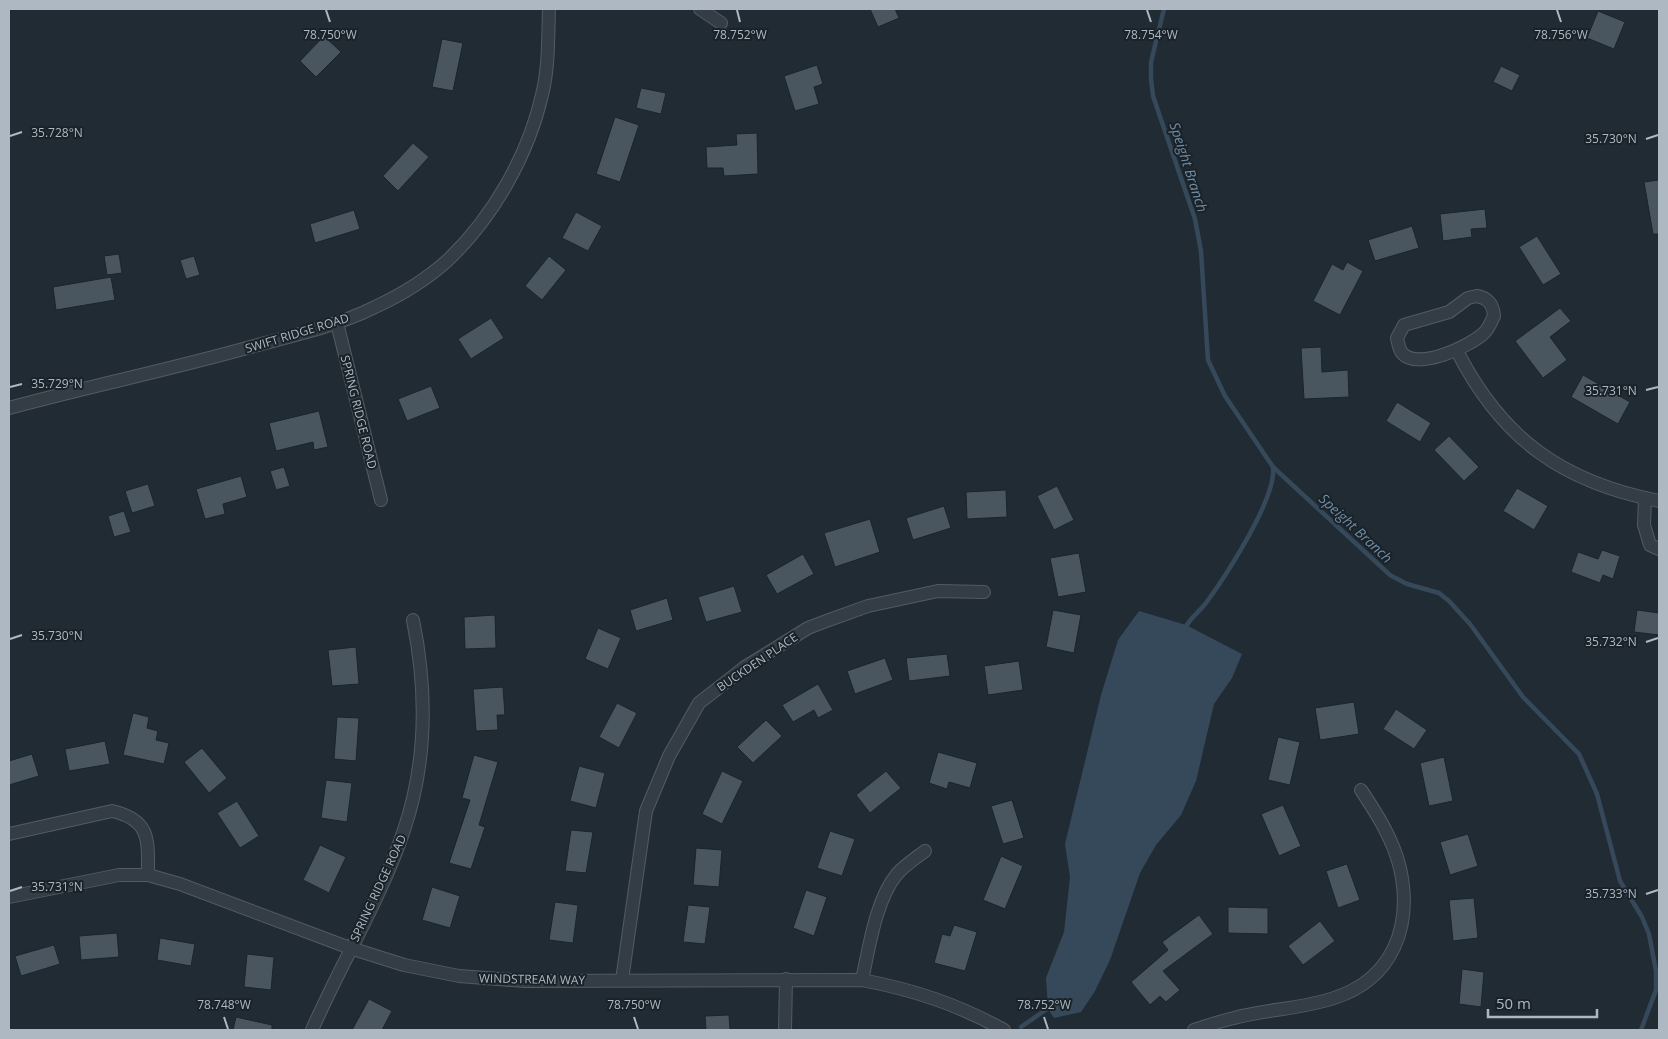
<svg xmlns="http://www.w3.org/2000/svg" width="1668" height="1039" viewBox="0 0 1668 1039" font-family="'Open Sans',sans-serif">
  <rect width="100%" height="100%" fill="#212b34"/>
  <path fill="#36495a" d="M1139,611l47,14 56,29 -10,24 -18,26 -18,77 -15,34 -25,30 -16,28 -30,87 -15,31 -14,21 -27,6 -6,-9 -2,-31 18,-46 6,-55 -5,-33 36,-149 17,-55z"/>
  <g fill="none" stroke-linecap="round" stroke-linejoin="round">
    <g stroke="#36495a" stroke-width="4.5">
      <path d="M1164,9l-13,53v17l2,17 42,123 6,32 7,109 17,36 48,71 117,108 17,9 32,9 10,8 21,23 53,73 56,57 18,40 23,87 22,36 7,17 7,37v19l-15,40"/>
      <path d="M1184,630c5,-11 15,-18 22,-27 19,-26 71,-105 67,-136"/>
      <path d="M1021,1027l26,-18 2,-6"/>
    </g>
  </g>
  <g fill="#495660" stroke="#1c242b">
    <path d="M870,9h25l4,9 -21,9z"/>
    <path d="M1598,11l27,11 -11,27 -27,-11z"/>
    <path d="M324,36l17,16 -25,25 -16,-16z"/>
    <path d="M442,39l21,4 -10,48 -21,-4z"/>
    <path d="M817,65l6,19 -9,3 5,17 -24,7 -11,-35z"/>
    <path d="M1501,66l19,9 -8,16 -19,-9z"/>
    <path d="M641,88l25,5 -5,21 -25,-6z"/>
    <path d="M615,117l24,8 -19,57 -24,-8z"/>
    <path d="M757,133l1,41 -34,2 -1,-8h-16l-1,-21 31,-2 -1,-11z"/>
    <path d="M413,143l16,14 -31,34 -15,-15z"/>
    <path d="M1659,180v54h-6l-9,-52z"/>
    <path d="M1485,209l2,19 -16,1 1,8 -29,4 -3,-27z"/>
    <path d="M354,210l6,19 -45,14 -5,-19z"/>
    <path d="M576,212l26,14 -14,25 -26,-13z"/>
    <path d="M1412,226l7,22 -44,13 -7,-21z"/>
    <path d="M1537,236l24,38 -18,11 -24,-38z"/>
    <path d="M119,254l3,19 -15,2 -3,-19z"/>
    <path d="M194,256l6,19 -14,4 -6,-19z"/>
    <path d="M549,256l17,14 -24,30 -17,-14z"/>
    <path d="M1347,262l16,9 -23,44 -27,-14 19,-37 11,6z"/>
    <path d="M111,277l4,23 -59,10 -3,-23z"/>
    <path d="M1560,308l11,13 -21,16 17,23 -24,18 -28,-37z"/>
    <path d="M491,318l13,20 -33,21 -13,-20z"/>
    <path d="M1321,347l1,25 26,-2 1,27 -45,2 -3,-51z"/>
    <path d="M1583,375l47,27 -12,22 -47,-27z"/>
    <path d="M431,386l9,22 -33,13 -9,-22z"/>
    <path d="M1397,402l34,21 -11,19 -34,-21z"/>
    <path d="M319,411l9,36 -14,3 -1,-8 -37,9 -7,-28z"/>
    <path d="M1449,436l30,31 -15,14 -30,-31z"/>
    <path d="M284,467l6,19 -14,4 -6,-19z"/>
    <path d="M241,476l6,21 -24,7 2,10 -20,5 -9,-30z"/>
    <path d="M148,484l7,22 -23,7 -7,-22z"/>
    <path d="M1057,486l17,34 -20,10 -17,-34z"/>
    <path d="M1517,488l31,18 -14,24 -31,-19z"/>
    <path d="M1006,490l1,27 -40,2 -1,-27z"/>
    <path d="M944,506l7,22 -38,12 -7,-22z"/>
    <path d="M124,511l7,21 -17,5 -6,-21z"/>
    <path d="M870,519l10,33 -45,15 -11,-34z"/>
    <path d="M1602,550l18,6 -7,23 -10,-4 -3,8 -29,-11 7,-20 20,7z"/>
    <path d="M1079,553l7,39 -28,5 -8,-39z"/>
    <path d="M803,554l11,20 -37,20 -11,-19z"/>
    <path d="M734,586l8,26 -36,10 -8,-25z"/>
    <path d="M667,598l6,22 -37,11 -6,-21z"/>
    <path d="M1053,610l28,5 -7,38 -28,-6z"/>
    <path d="M1637,610l22,3v22l-25,-3z"/>
    <path d="M495,615l1,33 -31,1 -1,-32z"/>
    <path d="M598,628l23,10 -13,31 -23,-10z"/>
    <path d="M356,647l3,37 -27,2 -4,-36z"/>
    <path d="M947,654l3,22 -41,5 -3,-23z"/>
    <path d="M885,658l8,22 -38,14 -8,-23z"/>
    <path d="M1019,661l4,29 -35,5 -4,-29z"/>
    <path d="M818,684l15,26 -15,8 -4,-8 -21,12 -11,-17z"/>
    <path d="M503,687l2,28h-8l1,15 -22,1 -3,-42z"/>
    <path d="M1354,702l5,32 -39,6 -5,-32z"/>
    <path d="M617,703l20,10 -18,35 -20,-11z"/>
    <path d="M1396,709l31,21 -13,19 -31,-20z"/>
    <path d="M133,713l16,4 -2,11 11,3 -2,9 13,3 -5,21 -41,-9z"/>
    <path d="M337,717l22,1 -3,43 -22,-2z"/>
    <path d="M766,720l16,16 -29,27 -16,-16z"/>
    <path d="M1278,737l22,5 -10,43 -22,-5z"/>
    <path d="M105,741l5,23 -41,7 -4,-22z"/>
    <path d="M202,748l25,30 -18,15 -25,-31z"/>
    <path d="M938,752l39,11 -7,25 -21,-6 -2,7 -18,-6z"/>
    <path d="M32,754l7,22 -30,9v-24z"/>
    <path d="M474,755l24,7 -19,63 6,2 -14,42 -22,-6 21,-63 -8,-2z"/>
    <path d="M1444,757l9,44 -24,5 -9,-43z"/>
    <path d="M579,766l26,7 -9,35 -26,-7z"/>
    <path d="M722,771l21,10 -21,43 -20,-10z"/>
    <path d="M886,771l15,17 -31,25 -14,-18z"/>
    <path d="M326,780l26,3 -5,39 -26,-4z"/>
    <path d="M1012,800l12,38 -21,6 -12,-38z"/>
    <path d="M237,801l22,35 -19,12 -23,-35z"/>
    <path d="M1283,805l18,41 -22,10 -18,-42z"/>
    <path d="M571,830l22,2 -7,41 -21,-2z"/>
    <path d="M830,831l25,8 -13,37 -25,-8z"/>
    <path d="M1468,834l10,32 -28,9 -10,-33z"/>
    <path d="M320,845l26,12 -17,36 -26,-13z"/>
    <path d="M696,848l26,2 -3,37 -26,-2z"/>
    <path d="M1001,856l22,10 -18,43 -22,-9z"/>
    <path d="M1347,864l13,36 -22,8 -12,-37z"/>
    <path d="M432,887l28,9 -10,32 -28,-8z"/>
    <path d="M806,890l21,7 -13,39 -21,-8z"/>
    <path d="M1474,898l4,40 -25,3 -4,-41z"/>
    <path d="M555,902l23,3 -5,38 -24,-3z"/>
    <path d="M688,905l22,2 -5,37 -22,-2z"/>
    <path d="M1228,907l40,1v26l-40,-1z"/>
    <path d="M1199,915l14,19 -50,37 17,19 -14,12 -6,-6 -10,9 -19,-23 37,-32 -6,-8z"/>
    <path d="M1320,921l15,20 -32,24 -15,-19z"/>
    <path d="M954,925l23,7 -12,39 -31,-8 8,-29 8,2z"/>
    <path d="M117,933l2,24 -38,3 -2,-24z"/>
    <path d="M160,938l35,6 -4,22 -34,-6z"/>
    <path d="M54,945l6,19 -39,12 -6,-20z"/>
    <path d="M247,954l27,3 -3,33 -27,-3z"/>
    <path d="M1462,969l22,3 -3,35 -22,-3z"/>
    <path d="M369,999l23,12 -10,19h-30z"/>
    <path d="M729,1015l1,15h-24l-1,-14z"/>
    <path d="M236,1017l36,8v5h-39z"/>
  </g>
  <g fill="none" stroke-linecap="round" stroke-linejoin="round">
    <g stroke="#525b63" stroke-width="14">
      <g id="street">
        <path d="M700,9l21,14"/>
        <path d="M1477,296c11,2 16,8 17,20 -3,6 -5,12 -10,17 -14,13 -66,38 -82,20 -3,-4 -4,-10 -5,-15l7,-13 45,-13 19,-14z"/>
        <path d="M337,323l44,177"/>
        <path d="M1457,351c45,88 105,131 202,150"/>
        <path d="M9,408c81,-22 164,-39 245,-62 41,-11 83,-20 121,-39 26,-12 52,-28 73,-47 45,-43 80,-104 94,-165 7,-28 6,-58 7,-86"/>
        <path d="M1645,498l-1,27 6,20 9,4"/>
        <path d="M9,834l103,-23c39,9 36,29 36,64"/>
        <path d="M9,897l110,-22h29l32,9 170,64 54,17 55,11 66,5 337,-1c52,10 95,24 142,50"/>
        <path d="M622,980l24,-169 23,-55 30,-53 46,-36 63,-39 21,-8 39,-14 70,-15 46,1"/>
        <path d="M862,980c7,-32 14,-81 35,-106 8,-9 19,-16 28,-23"/>
        <path d="M312,1030c29,-67 69,-131 92,-200 23,-68 23,-141 9,-210"/>
        <path d="M785,1030l1,-51"/>
        <path d="M1194,1030c13,-4 26,-9 40,-12 33,-9 68,-9 100,-20 59,-19 79,-72 66,-130 -7,-29 -23,-54 -39,-78"/>
      </g>
    </g>
    <use href="#street" stroke="#343d45" stroke-width="12"/>
  </g>
  <path fill="none" stroke="#aeb8c2" stroke-width="2" d="M326,10l4,12M737,10l3,12M1147,10l4,12M1557,10l4,12M10,136l12,-4M1646,139l12,-4M10,387l12,-3M1646,390l12,-3M10,639l12,-4M1646,642l12,-4M10,891l12,-4M1646,894l12,-4M224,1017l4,12M634,1017l4,12M1044,1017l4,12"/>
  <g text-anchor="middle" dominant-baseline="central" stroke-width="4" stroke-linejoin="round" paint-order="stroke">
    <g font-size="12" fill="#aeb8c2" stroke="#1a2229">
      <text transform="translate(297 333) rotate(-17)">SWIFT RIDGE ROAD</text>
      <text transform="translate(359 412) rotate(76)">SPRING RIDGE ROAD</text>
      <text transform="translate(757 662) rotate(-34)">BUCKDEN PLACE</text>
      <text transform="translate(378 888) rotate(-65)">SPRING RIDGE ROAD</text>
      <text transform="translate(532 979) rotate(1)">WINDSTREAM WAY</text>
    </g>
    <g font-size="14" font-style="italic" fill="#718ca3" stroke="#1a2229">
      <text transform="translate(1189 167) rotate(72)">Speight Branch</text>
      <text transform="translate(1356 528) rotate(43)">Speight Branch</text>
    </g>
  </g>
  <g font-size="12" text-anchor="middle" fill="#aeb8c2" stroke="#1a2229" stroke-width="4" stroke-linejoin="round" paint-order="stroke">
    <text x="330" y="39">78.750°W</text>
    <text x="740" y="39">78.752°W</text>
    <text x="1151" y="39">78.754°W</text>
    <text x="1561" y="39">78.756°W</text>
    <text x="57" y="137">35.728°N</text>
    <text x="1611" y="143">35.730°N</text>
    <text x="57" y="388">35.729°N</text>
    <text x="1611" y="395">35.731°N</text>
    <text x="57" y="640">35.730°N</text>
    <text x="1611" y="646">35.732°N</text>
    <text x="57" y="891">35.731°N</text>
    <text x="1611" y="898">35.733°N</text>
    <text x="224" y="1009">78.748°W</text>
    <text x="634" y="1009">78.750°W</text>
    <text x="1044" y="1009">78.752°W</text>
  </g>
  <rect width="1668" height="1039" fill="none" stroke="#aeb8c2" stroke-width="20"/>
  <path d="M1488 1009v8h109v-8" fill="none" stroke="#aeb8c2" stroke-width="2.5"/>
  <text x="1496" y="1009" font-size="15" fill="#aeb8c2" stroke="#1a2229" stroke-width="4" paint-order="stroke">50 m</text>
</svg>
